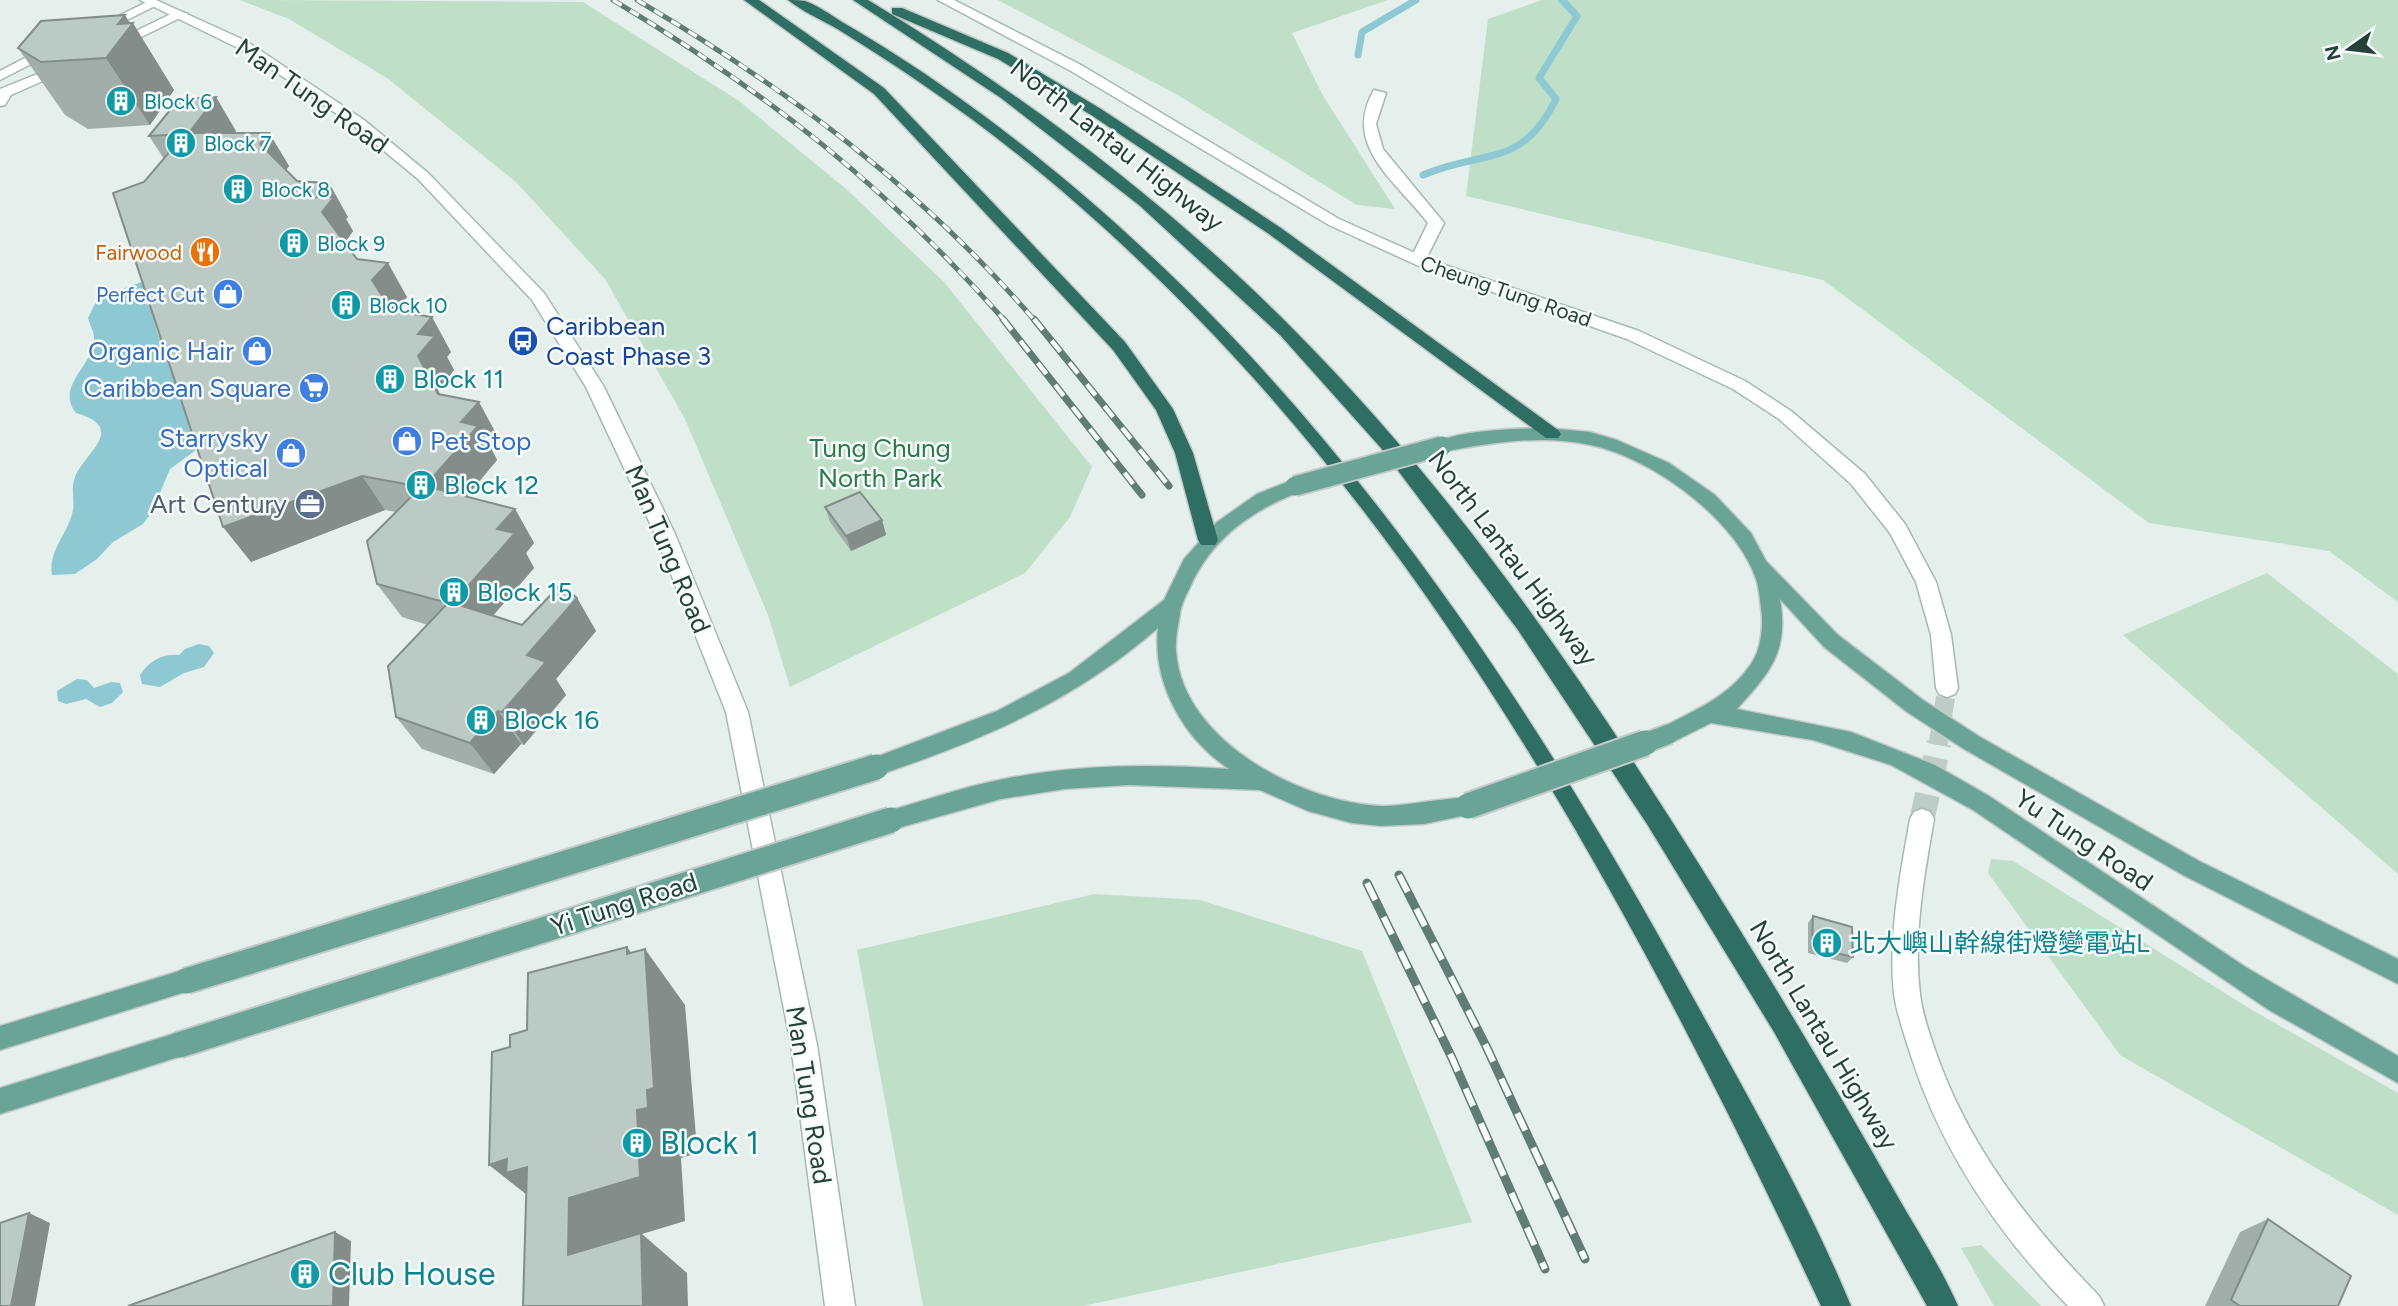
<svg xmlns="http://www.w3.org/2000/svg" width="2398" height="1306" viewBox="0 0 2398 1306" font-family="Figtree,'Noto Sans TC',sans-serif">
  <rect width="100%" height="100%" fill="#e5efeb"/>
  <g fill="#bfdfc8">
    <path d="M240,0l343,2 156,99 106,87 99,94 148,185 -22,50 -45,56 -235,114 -22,-72 -83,-196 -80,-140 -88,-96 -130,-105 -98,-59z"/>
    <path d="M998,0h390l-96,33 30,61 73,115 -38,-4 -181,-111z"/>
    <path d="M1542,0h856v602l-69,-51 -180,-28 -326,-243 -357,-84 22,-177z"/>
    <path d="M2267,573l131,101v200l-275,-239z"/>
    <path d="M1991,859l22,2 239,149 146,83v122l-278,-160 -132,-182z"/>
    <path d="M1094,894l106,6 162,51 110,271 -389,84h-160l-66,-356z"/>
    <path d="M1981,1245l60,61h-47l-33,-58z"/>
  </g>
  <g fill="#8ec8d3">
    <path d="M144,281l8,4 -13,12 1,5 11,4 7,29 12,7 41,97 -41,30 -18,43 -9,12 -30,18 -16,17 -22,15 -23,1c-4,-23 14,-39 20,-61 4,-12 -2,-24 3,-37 10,-25 53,-49 1,-64 -21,-26 16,-46 18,-73 1,-7 -4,-14 -6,-22l10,-20z"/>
    <path d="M199,644l10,2 5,7 -10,14 -20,6 -24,14 -18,-3 -2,-9c9,-14 23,-22 39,-20l6,-6z"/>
    <path d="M77,679l10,1 7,8 17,-6 9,1 3,9 -11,11 -12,4 -14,-8 -20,5 -8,-3 -1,-10z"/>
  </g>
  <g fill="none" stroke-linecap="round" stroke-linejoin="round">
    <g stroke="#8ec8d3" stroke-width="7">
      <path d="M1358,55l4,-23 54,-32"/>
      <path d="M1423,175c61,-26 99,-6 133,-76l-17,-21 38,-62 -15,-16"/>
    </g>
    <path stroke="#beccc8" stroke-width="19" stroke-dasharray="19 10" stroke-linecap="butt" d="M1938,745l9,-57"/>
    <path stroke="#beccc8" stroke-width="25" stroke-dasharray="25 13" stroke-linecap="butt" d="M1922,819l17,-76"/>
    <g stroke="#a7b7b2" stroke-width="3">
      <g id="street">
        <path d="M151,0l10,3 -56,28 -11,-3z"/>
        <path d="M177,11l11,3 -69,34 -12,-3z"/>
        <path d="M46,47l12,3 -58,30v-9z"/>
        <path d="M60,65l12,3 -61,27 -6,10 -5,1v-17z"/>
        <path d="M1374,90l12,3 -10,31 7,25 61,74 -20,40 -6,2 -8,-5 18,-37c-31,-41 -87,-77 -54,-133z"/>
      </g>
    </g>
    <g stroke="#a4bab3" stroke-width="3">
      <g id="secondary">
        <path d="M140,0h16l90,41 118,79 64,53 116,120 60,94 71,147 73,178 69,333 38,261h-30l-34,-261 -65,-333 -71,-178 -69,-147 -54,-87 -114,-121 -64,-53 -66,-46 -52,-33z"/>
        <path d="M938,0h16l127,65 258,154 94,42 206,70 106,50 46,30 74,63 40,50 31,58 15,53 7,53 -3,6 -8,3 -8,-3 -3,-6 -5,-53 -15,-53 -26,-49 -39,-49 -72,-65 -46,-30 -106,-50 -206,-72 -92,-42 -258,-154z"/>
        <path d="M1922,809l8,3 4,7c-10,57 -21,117 -14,175 2,19 9,38 15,56 33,96 94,174 164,246l5,10h-36c-70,-72 -126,-154 -157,-250 -6,-20 -14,-41 -17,-62 -6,-58 6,-118 16,-175l4,-7z"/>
      </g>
    </g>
    <g stroke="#c2cac8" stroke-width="3">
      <g id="primary">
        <path d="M1548,428l42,4 27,8 52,23 46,32 36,38 15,28 72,74 85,65 57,37 219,124 199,98v25l-215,-109 -219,-126 -57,-37 -83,-65 -44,-48c9,53 -10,73 -43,110l114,23 84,33 54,31 258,172 151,88v27l-129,-73 -296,-200 -82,-45 -78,-25 -102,-17 -34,17 -8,3 -8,-3 -3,-6 3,-6c34,-18 68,-31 90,-64 10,-14 13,-39 10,-56 -1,-8 -2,-18 -4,-26 -19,-62 -106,-125 -167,-137 -49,-11 -100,-2 -148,7l-9,-6c11,-16 94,-18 115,-18z"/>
        <path d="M1295,479l9,7 -2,5c-48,18 -89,46 -111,94 -4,9 -10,19 -11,29 -2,12 -5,25 -4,37 6,90 126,152 206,155 22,1 81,-12 94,-7l3,7 -3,7 -52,11 -43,2 -29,-3 -44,-12 -48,-21 -131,-5 -64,4 -64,10 -110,31 -8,-3 -4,-7 4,-7 8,-3c36,-10 72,-23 108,-30 76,-16 154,-16 230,-11 -46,-31 -77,-86 -71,-141 -85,74 -176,112 -282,148l-8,-2 -3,-7 3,-7 129,-49 72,-38 95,-73 20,-41 33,-37 40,-28z"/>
        <path d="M186,969l9,4 4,8 -4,8 -195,61v-24z"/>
        <path d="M179,1032l9,4 4,9 -4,9 -188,60v-26z"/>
      </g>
    </g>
    <g stroke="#c2cac8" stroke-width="3">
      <g id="highway">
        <path d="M744,0h15l125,88 241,254 48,67 20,44 25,87 -3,5h-14l-3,-5 -23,-87 -19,-43 -43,-60 -239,-256z"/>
        <path d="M788,0c3,0 13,0 17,1 12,4 26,14 37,21 38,22 74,45 109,70 324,229 545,548 734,891 58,105 120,212 166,323h-30c-171,-364 -374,-750 -667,-1031 -71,-69 -148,-134 -229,-189 -29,-20 -57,-38 -86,-56 -17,-10 -36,-18 -51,-30z"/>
        <path d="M853,0h15c153,93 297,200 424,328 189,189 337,420 476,648 43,71 86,143 127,216 21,37 46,75 63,114h-31l-153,-274 -127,-208 -129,-194 -137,-182 -101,-113 -141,-130 -138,-107z"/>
        <path d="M892,8h10l106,45 93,56 180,119 277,202 3,4 -3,4h-12l-277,-204 -178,-119 -93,-56 -106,-45z"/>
      </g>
    </g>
    <use href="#street" fill="#fff" fill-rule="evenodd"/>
    <use href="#secondary" fill="#fff" fill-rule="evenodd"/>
    <use href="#primary" fill="#6aa496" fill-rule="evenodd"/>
    <use href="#highway" fill="#2f6e62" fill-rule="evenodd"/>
    <g stroke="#5f7c75" stroke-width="5">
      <g id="rail-far2">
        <path d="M613,0c155,93 272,185 392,321"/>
        <path d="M637,0c149,88 285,189 398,321"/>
      </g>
    </g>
    <g stroke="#5f7c75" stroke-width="7">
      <g id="rail-far1">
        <path d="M1003,319l139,176"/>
        <path d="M1034,319l135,167"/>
      </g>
    </g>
    <g stroke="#5f7c75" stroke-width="9">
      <g id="rail">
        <path d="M1399,875l87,171 99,213"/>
        <path d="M1367,883l85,175 93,211"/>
      </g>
    </g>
    <use href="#rail-far2" stroke="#f6fbf9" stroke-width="3.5" stroke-dasharray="10" stroke-linecap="butt"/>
    <use href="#rail-far1" stroke="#f6fbf9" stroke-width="4.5" stroke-dasharray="14" stroke-linecap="butt"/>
    <use href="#rail" stroke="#f6fbf9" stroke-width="6" stroke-dasharray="19" stroke-linecap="butt"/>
    <g stroke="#c2cac8" stroke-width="23" stroke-linecap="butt">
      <g id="primary-bridge-far1">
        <path d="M1295,486l147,-40"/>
        <path d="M1640,745l29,-11"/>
      </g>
    </g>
    <g stroke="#c2cac8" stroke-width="29" stroke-linecap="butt">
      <g id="primary-bridge">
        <path d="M1468,806l177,-63"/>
        <path d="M186,981l690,-214"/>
        <path d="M179,1045l712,-225"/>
      </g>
    </g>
    <use href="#primary-bridge-far1" stroke="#6aa496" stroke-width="19"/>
    <use href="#primary-bridge" stroke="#6aa496" stroke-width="25"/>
  </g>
  <g fill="#a1aea9">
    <path d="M125,15l49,75 -24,35 -62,4 -23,-14 -47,-67z"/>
    <path d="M236,131l-1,2h34l20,33 -3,4 11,11 51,36 -2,2 7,12 -8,12 12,16 50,38 -12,15 56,40 -4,5 7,13 -16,20 2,5 58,42 -8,9 7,14 -30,37 48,12 19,34 -8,10 8,15 -41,48 29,9 55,-27 19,33 -40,48 10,16 -42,50 -3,-1 -27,30 -72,-25 -26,-32 32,-92 -26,-8 -25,-33 19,-72 -11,-2 -134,52 -107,-380 20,-23 -15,-23z"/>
    <path d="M825,507l57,13 4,15 -35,16 -21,-29z"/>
    <path d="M1813,916l40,41 -6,6 -39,-10v-30z"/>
    <path d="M2268,1219l70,87h-133l35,-74z"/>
  </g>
  <g fill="#838d89">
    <path d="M125,15l6,11 2,-3 41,67 -24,35 -44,-67 12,-34z"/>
    <path d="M216,97l20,34 -25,36 -22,-34z"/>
    <path d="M269,133l20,33 -9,12 -20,-34z"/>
    <path d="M329,183l19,34 -2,2 7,12 -11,15 -20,-34 -5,-15z"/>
    <path d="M388,263l19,34 -15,18 -20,-35z"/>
    <path d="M432,317l19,35 -4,5 7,13 -16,20 20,39 -20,-35 -20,-38v-22z"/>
    <path d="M479,402l19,35 -8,9 7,14 -51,60 -21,-34 36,-64z"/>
    <path d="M362,476l23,34 -134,52 -28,-35z"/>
    <path d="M515,509l19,34 -8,10 8,15 -59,68 -22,-33 44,-74z"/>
    <path d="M882,520l4,15 -35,16 -5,-15z"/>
    <path d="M577,598l19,33 -40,48 10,16 -42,50 -22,-33 25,-57z"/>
    <path d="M498,711l23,33 -27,30 -24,-31z"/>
    <path d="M627,947l20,27 -2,-25 40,56 11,132 -6,2 1,16 -10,3 4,63 -43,13 45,39 1,33h-45l-75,-51 -23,-46 -56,-44 18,-6 20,8 42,31 58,-244z"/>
    <path d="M29,1213l21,10 -15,83h-24z"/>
    <path d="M335,1232l16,9 -2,65h-16z"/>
  </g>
  <g fill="#bbcac4" stroke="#838d89" stroke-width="2">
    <path d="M125,15l-7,9 15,-1 -27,35 -65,4 -23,-14 23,-27z"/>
    <path d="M216,97l-27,36h80l-9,11 37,37 32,2 -12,14h17l-12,15 35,47 31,4 -16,17 20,31 40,6 -14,17 17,2 -17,20 20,38 41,8 -18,20 17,4 -53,60 90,23 -18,20 18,4 -62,70 69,22 39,-41 16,14 -50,57 19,7 -44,50 -4,-1 -28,32 -74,-26 -8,-51 60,-63 -71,-19 -10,-43 54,-54 -59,-11 -139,51 -110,-334 31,-11 41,-48 -36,2 30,-37z"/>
    <path d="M860,492l22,28 -36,16 -21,-29z"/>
    <path d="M1813,916l39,11 1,30 -41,-10z"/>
    <path d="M627,947v7l18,-5 9,139 -7,2 1,18 -11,2 3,67 -71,21 -1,57 73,-22 2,73h-120l4,-139 -21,6 1,-14 -18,6 3,-113 18,-5v-12l17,-5 1,-57z"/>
    <path d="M29,1213l-18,93h-11v-83z"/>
    <path d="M2268,1219l83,57 -13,30h-98l-9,-6z"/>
    <path d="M335,1232l-2,74h-205z"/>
  </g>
  <defs>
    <g id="building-disc" transform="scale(1.575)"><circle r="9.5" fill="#0f9aa8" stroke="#f6fbf9"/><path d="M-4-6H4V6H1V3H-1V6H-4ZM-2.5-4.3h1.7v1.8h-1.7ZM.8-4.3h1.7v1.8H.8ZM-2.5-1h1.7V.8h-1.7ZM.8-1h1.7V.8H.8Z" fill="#fff"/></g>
    <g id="restaurant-disc" transform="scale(1.575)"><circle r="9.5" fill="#e8710a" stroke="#f6fbf9"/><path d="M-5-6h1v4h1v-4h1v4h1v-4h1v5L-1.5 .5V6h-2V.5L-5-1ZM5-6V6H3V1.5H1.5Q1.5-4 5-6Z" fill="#fff"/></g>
    <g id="shop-disc" transform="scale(1.575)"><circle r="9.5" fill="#3f7fe0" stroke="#f6fbf9"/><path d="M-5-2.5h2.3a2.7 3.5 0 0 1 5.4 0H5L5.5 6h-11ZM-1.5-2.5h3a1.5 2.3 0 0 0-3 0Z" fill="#fff"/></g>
    <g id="bus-disc" transform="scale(1.575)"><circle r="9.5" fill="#1a4fb4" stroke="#f6fbf9"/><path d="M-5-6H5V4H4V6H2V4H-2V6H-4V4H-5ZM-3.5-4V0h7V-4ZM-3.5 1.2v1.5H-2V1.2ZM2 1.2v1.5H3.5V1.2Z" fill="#fff"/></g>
    <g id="supermarket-disc" transform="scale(1.575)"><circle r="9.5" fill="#3f7fe0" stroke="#f6fbf9"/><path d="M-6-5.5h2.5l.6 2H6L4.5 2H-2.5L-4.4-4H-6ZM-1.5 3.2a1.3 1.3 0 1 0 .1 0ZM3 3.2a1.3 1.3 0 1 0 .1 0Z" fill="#fff"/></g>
    <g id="office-disc" transform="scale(1.575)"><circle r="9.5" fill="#5c6f8a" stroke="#f6fbf9"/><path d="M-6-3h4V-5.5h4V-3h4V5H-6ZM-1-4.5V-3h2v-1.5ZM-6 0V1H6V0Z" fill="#fff"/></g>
  </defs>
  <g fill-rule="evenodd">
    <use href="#building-disc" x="121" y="101"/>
    <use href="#building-disc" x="181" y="143"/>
    <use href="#building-disc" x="238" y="189"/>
    <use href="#building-disc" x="294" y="243"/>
    <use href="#restaurant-disc" x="205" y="252"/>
    <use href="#shop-disc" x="228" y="294"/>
    <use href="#building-disc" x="346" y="305"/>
    <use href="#bus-disc" x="523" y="341"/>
    <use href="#shop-disc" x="257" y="351"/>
    <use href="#building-disc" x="390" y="379"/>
    <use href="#supermarket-disc" x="314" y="388"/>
    <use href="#shop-disc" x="407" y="441"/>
    <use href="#shop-disc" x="291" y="453"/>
    <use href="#building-disc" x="421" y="485"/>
    <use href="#office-disc" x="310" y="504"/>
    <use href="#building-disc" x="454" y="592"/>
    <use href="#building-disc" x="481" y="720"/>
    <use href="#building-disc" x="1827" y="943"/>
    <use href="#building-disc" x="637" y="1143"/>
    <use href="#building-disc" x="305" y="1274"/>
  </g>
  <g text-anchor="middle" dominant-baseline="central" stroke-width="5" stroke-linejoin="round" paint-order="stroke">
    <g font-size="21" fill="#0d838f" stroke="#f6fbf9" text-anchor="start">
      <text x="144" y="101">Block 6</text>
      <text x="204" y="143">Block 7</text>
      <text x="261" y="189">Block 8</text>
      <text x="317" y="243">Block 9</text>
      <text x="369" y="305">Block 10</text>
    </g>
    <g font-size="21" fill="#c56008" stroke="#f6fbf9" text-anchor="end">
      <text x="182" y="252">Fairwood</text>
    </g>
    <g font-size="21" fill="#24413a" stroke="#f6fbf9">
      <text transform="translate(1506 291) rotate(19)">Cheung Tung Road</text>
    </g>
    <g font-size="21" fill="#366cbe" stroke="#f6fbf9" text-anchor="end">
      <text x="205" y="294">Perfect Cut</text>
    </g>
    <g font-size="26" fill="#24413a" stroke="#f6fbf9">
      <text transform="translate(312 96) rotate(35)">Man Tung Road</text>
      <text transform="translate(1117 145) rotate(38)">North Lantau Highway</text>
      <text transform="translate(668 549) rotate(67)">Man Tung Road</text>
      <text transform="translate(1513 558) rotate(53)">North Lantau Highway</text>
      <text transform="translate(2084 840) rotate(34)">Yu Tung Road</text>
      <text transform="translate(624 904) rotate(-18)">Yi Tung Road</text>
      <text transform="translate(1824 1035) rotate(59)">North Lantau Highway</text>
      <text transform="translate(809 1095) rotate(81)">Man Tung Road</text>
    </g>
    <g font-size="26" fill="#164399" stroke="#f6fbf9" text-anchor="start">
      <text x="546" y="326">Caribbean<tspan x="546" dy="30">Coast Phase 3</tspan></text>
    </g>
    <g font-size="26" fill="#366cbe" stroke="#f6fbf9" text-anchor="end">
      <text x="234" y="351">Organic Hair</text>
      <text x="291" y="388">Caribbean Square</text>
      <text x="268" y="438">Starrysky<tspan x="268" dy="30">Optical</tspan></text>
      <text x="430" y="441" text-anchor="start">Pet Stop</text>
    </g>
    <g font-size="26" fill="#0d838f" stroke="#f6fbf9" text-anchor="start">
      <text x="413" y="379">Block 11</text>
      <text x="444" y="485">Block 12</text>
      <text x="477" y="592">Block 15</text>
      <text x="504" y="720">Block 16</text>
      <text x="1850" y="943">北大嶼山幹線街燈變電站L</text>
    </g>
    <g font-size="26" fill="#2d794b" stroke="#f6fbf9">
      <text x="880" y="448">Tung Chung<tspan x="880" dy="30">North Park</tspan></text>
    </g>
    <g font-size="26" fill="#4e5e75" stroke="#f6fbf9" text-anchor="end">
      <text x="287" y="504">Art Century</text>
    </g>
    <g font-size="32" fill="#0d838f" stroke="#f6fbf9" text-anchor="start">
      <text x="660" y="1143">Block 1</text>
      <text x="328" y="1274">Club House</text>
    </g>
  </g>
  <g transform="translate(2349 49) rotate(256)" stroke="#f6fbf9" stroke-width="5" paint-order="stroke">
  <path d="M0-5L12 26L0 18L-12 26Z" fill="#24413a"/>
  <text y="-10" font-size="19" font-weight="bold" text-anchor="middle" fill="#24413a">N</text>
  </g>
</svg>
